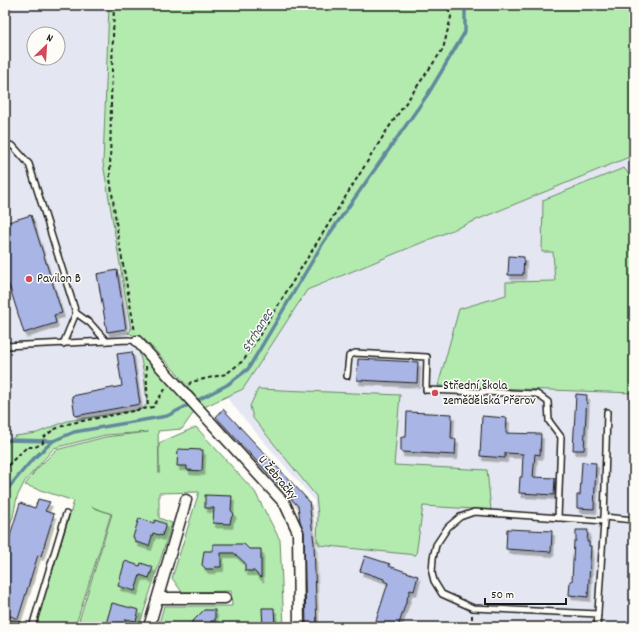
<svg xmlns="http://www.w3.org/2000/svg" width="639" height="632" viewBox="0 0 639 632" font-family="Dekko,sans-serif">
  <defs>
    <filter id="shadow"><feDropShadow dx="2.5" dy="4.5" stdDeviation="0" flood-color="#0004"/></filter>
  </defs>
  <rect width="100%" height="100%" fill="#fdfcf7"/>
  <filter id="ink" filterUnits="userSpaceOnUse"><feTurbulence type="fractalNoise" baseFrequency=".025" numOctaves="2"/><feDisplacementMap in="SourceGraphic" scale="8" xChannelSelector="R" yChannelSelector="G"/><feConvolveMatrix kernelMatrix="1 2 1 2 8 2 1 2 1" color-interpolation-filters="sRGB"/></filter>
  <g filter="url(#ink)">
    <g fill="#e4e7f2" fill-rule="evenodd">
      <path d="M5,5h104l-6,158 28,167 -3,3 2,13 6,1 3,3 5,24 3,30 -4,5 -76,12 -30,12 -22,3 -10,9zM34,34h24v24h-24z"/>
      <path d="M634,155v472h-313l-7,-127 -84,-98 -3,-6 16,-7 64,-99z"/>
    </g>
    <g fill="#b3ebaf" stroke="#688466">
      <path d="M109,5h525v150l-327,135 -64,99 -39,18 -29,-36 -31,-32 -16,-6 3,-3 -28,-167z"/>
      <path d="M624,168l10,13v212l-196,-7 21,-77 47,-14v-13l49,-1 -2,-29h-11l1,-52z"/>
      <path d="M139,350l4,1 51,61 -12,17 -24,2 1,42v-30l37,-16 59,65 25,48 4,87h-126l6,-21h68l-1,-15 -49,1 -10,-14 27,-86 -40,1v25l13,5 -33,104h-62l35,-113 -20,-7 19,7 -36,113h-37v-7l4,-15 32,-104 -49,-16 10,-14 21,-21 49,-13 43,-5 -43,3 -51,13 -29,33 -8,16 -4,20 -8,20v-92l10,-9 22,-3 30,-12 76,-12 4,-5 -3,-30z"/>
      <path d="M258,389l142,6 -6,70 93,5 4,40 -68,-4 -7,49 -97,-10v-3h-2l1,-27 -2,-19 -63,-78 -3,-12z"/>
    </g>
    <g fill="none" stroke-linecap="round" stroke-linejoin="round">
      <g stroke="#62899c" stroke-width="3.5">
        <path d="M5,440l48,1"/>
        <path d="M5,492l26,-31 22,-20 21,-9 93,-16 60,-31 21,-16 75,-126 105,-149 37,-62v-27"/>
      </g>
    </g>
    <g fill="#a8b5e5" stroke="#1c1c1c" filter="url(#shadow)">
      <path d="M31,215l31,98 -8,2 2,8 -32,10 -15,-48 -4,1v-63z"/>
      <path d="M509,256l15,1 -1,18h-15z"/>
      <path d="M117,270l9,59 -19,3 -10,-58z"/>
      <path d="M132,352l8,52 -65,12 -3,-20 50,-10 -5,-32z"/>
      <path d="M358,359l60,3 -1,21 -60,-3z"/>
      <path d="M576,394l11,1 -3,55h-11z"/>
      <path d="M223,409l86,92 5,43 3,83h-11l-2,-95 -4,-11 -2,-15 -82,-89z"/>
      <path d="M407,412l45,2 -1,25h5l-1,16 -54,-3v-15h5z"/>
      <path d="M482,416l25,2 -1,15 35,1 -1,21 -5,-1 -2,23 22,1 -1,17 -35,-2 1,-16h2l1,-23 -18,-1v5l-25,-2z"/>
      <path d="M178,449l25,1 -1,21 -15,-1v-4h-10z"/>
      <path d="M582,462l14,1 -2,46 -17,-1v-13h3z"/>
      <path d="M205,495l27,1 -1,14 3,4 -3,4 -1,6 -17,-1 1,-15h-9z"/>
      <path d="M38,499l12,3 -5,9 9,3 -13,42 -3,-1 -20,64 -13,-5v-62l15,-49 15,5z"/>
      <path d="M139,518l15,5 1,-3 11,4 -4,12 -9,-3 -4,13 -13,-4 -3,-5z"/>
      <path d="M507,529l45,2 -1,21 -45,-3z"/>
      <path d="M576,530h12l-1,12h2v4h2l-3,51 -19,-2 1,-14h2l2,-40h2z"/>
      <path d="M213,544h31l5,5h12v29l-7,-7h-9v-8l-11,-10h-13v14h-6l-2,2h-7l-4,-4 2,-14h9z"/>
      <path d="M365,556l25,8 -1,2 29,10 -4,15 -4,-1 -12,37h-24l14,-44 -4,-2v-2l-24,-8z"/>
      <path d="M125,561l15,5 1,-3 12,4 -4,11 -9,-3 -5,16 -17,-5z"/>
      <path d="M112,603l27,7 -3,11 -10,-2 -2,8h-19z"/>
      <path d="M262,608h12l1,19h-12z"/>
      <path d="M204,610h11v11h-4v6h-24z"/>
    </g>
    <g fill="none" stroke-linecap="round" stroke-linejoin="round">
      <g stroke="#1c1c1c" stroke-width="8">
        <g id="lane">
          <path d="M5,144l8,2 16,18 47,149 14,10 16,18"/>
          <path d="M63,344l13,-31"/>
          <path d="M5,346l124,-6 8,1"/>
          <path d="M347,376l2,-20 6,-3 72,4 -1,33 111,4 11,8 1,19 12,16 -3,81"/>
          <path d="M604,517l30,3"/>
          <path d="M598,614l-125,-6 -31,-14 -8,-13 -2,-8 1,-15 3,-13 12,-18 12,-10 14,-5 130,9"/>
          <path d="M32,627l34,-113"/>
          <path d="M597,627l7,-106 3,-109"/>
        </g>
      </g>
      <g stroke="#1c1c1c" stroke-width="13">
        <g id="street">
          <path d="M137,341l148,163 13,28 1,95"/>
          <path d="M158,598h67"/>
          <path d="M13,626l3,1"/>
          <path d="M149,627l37,-127"/>
        </g>
      </g>
      <g stroke="#1c1c1c" stroke-width="2" stroke-dasharray="4 3" stroke-linecap="butt">
        <path d="M114,5l-3,97 -1,76 8,58 17,96"/>
        <path d="M146,366l2,42"/>
        <path d="M189,385l2,-3 35,-8 18,-14 143,-230 56,-81 8,-32 -4,-12"/>
        <path d="M5,472l5,-9 17,-16h8l8,-4v-5l10,-8 14,-6 86,-17 10,-15 4,-5"/>
        <path d="M472,615v10l1,2"/>
      </g>
      <use href="#lane" stroke="#fdfcf7" stroke-width="5"/>
      <use href="#street" stroke="#fdfcf7" stroke-width="10"/>
    </g>
  </g>
  <g fill="#d1495b" stroke="#fdfcf7" stroke-width="1.5">
    <circle cx="29" cy="279" r="4"/>
    <circle cx="435" cy="393" r="4"/>
  </g>
  <g text-anchor="middle" dominant-baseline="central" stroke-width="3" stroke-linejoin="round" paint-order="stroke">
    <g font-size="13" fill="#1c1c1c" stroke="#fdfcf7" text-anchor="start">
      <text x="37" y="279">Pavilon B</text>
      <text x="443" y="386">Střední škola<tspan x="443" dy="15">zemědělská Přerov</tspan></text>
    </g>
    <g font-size="13" fill="#1c1c1c" stroke="#fdfcf7">
      <text transform="translate(277 478) rotate(50)">U Žebračky</text>
    </g>
    <g font-size="14" font-style="italic" fill="#455b67" stroke="#fdfcf7">
      <text transform="translate(258 331) rotate(-59)">Strhanec</text>
    </g>
  </g>
  <rect width="639" height="632" fill="none" stroke="#fdfcf7" stroke-width="20"/>
  <rect x="10" y="10" width="619" height="612" fill="none" stroke="#1c1c1c" stroke-width="1.5" filter="url(#ink)"/>
  <g transform="translate(46 46) rotate(25)"><circle r="19" fill="#fdfcf7" stroke="#a3a29f"/>
  <path d="M0-3L7 15L0 10L-7 15Z" fill="#d1495b"/>
  <text y="-6" font-size="11" font-weight="bold" text-anchor="middle" fill="#1c1c1c">N</text>
  </g>
  <path d="M485 598v6h81v-6" fill="none" stroke="#1c1c1c" stroke-width="2"/>
  <text x="491" y="598" font-size="12" fill="#1c1c1c" stroke="#fdfcf7" stroke-width="3" paint-order="stroke">50 m</text>
</svg>
